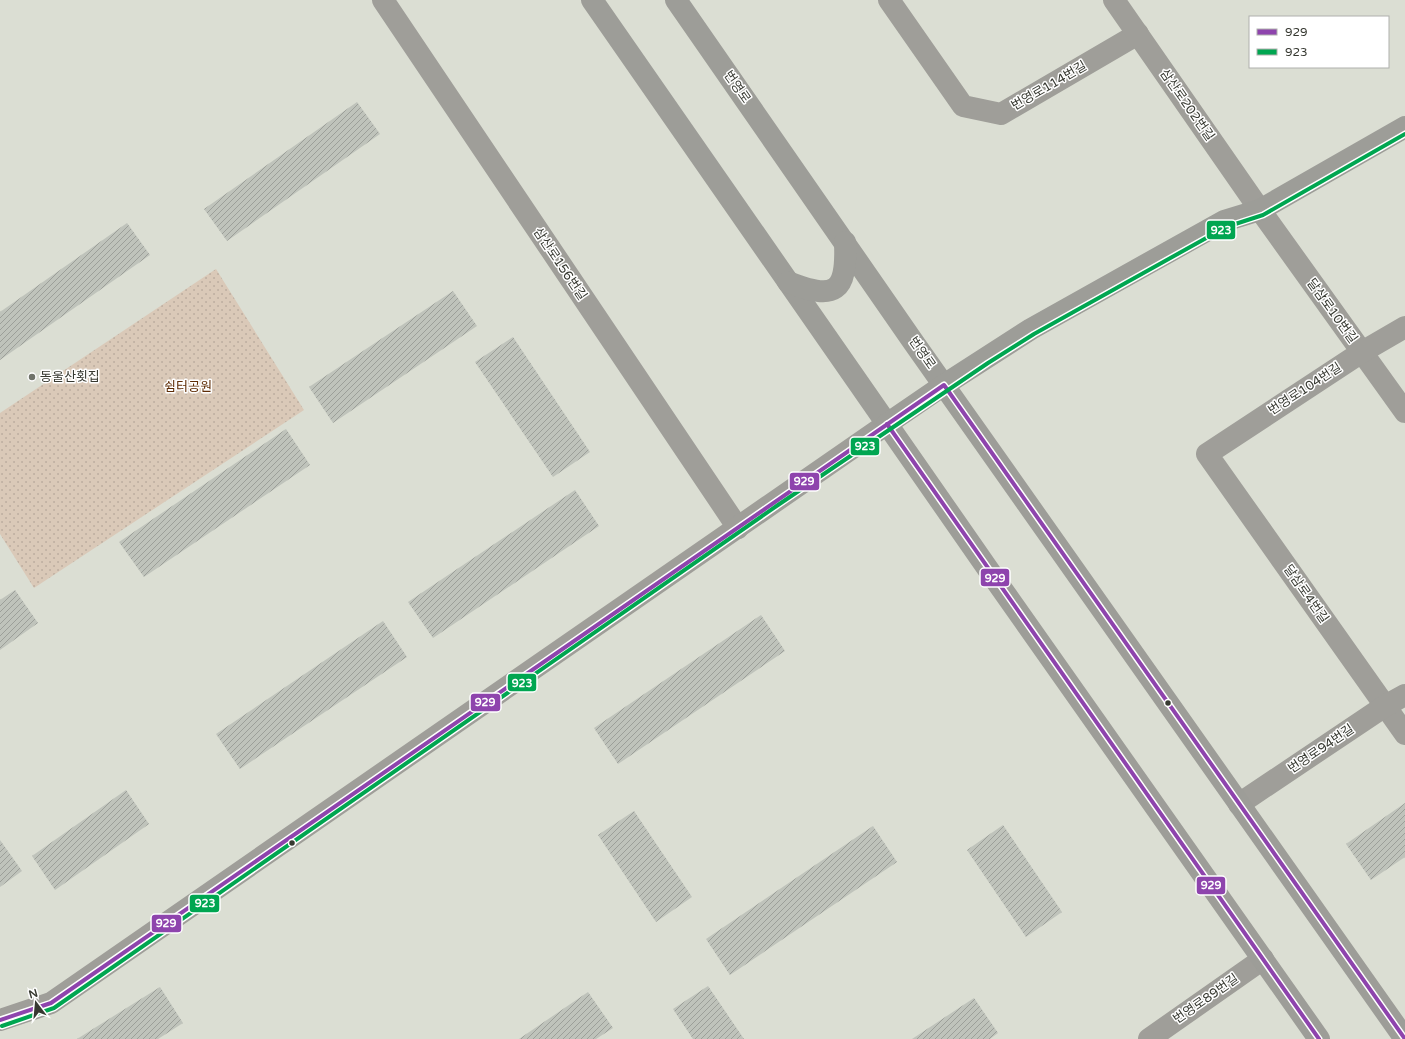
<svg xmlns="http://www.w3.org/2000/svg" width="1405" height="1039" viewBox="0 0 1405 1039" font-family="'Varela Round','Noto Sans KR',sans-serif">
  <defs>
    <pattern id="park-dots" width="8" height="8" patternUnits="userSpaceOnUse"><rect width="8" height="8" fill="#dac9b8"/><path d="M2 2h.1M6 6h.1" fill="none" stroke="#bcad9f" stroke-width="1.8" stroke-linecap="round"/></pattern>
    <pattern id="building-hatch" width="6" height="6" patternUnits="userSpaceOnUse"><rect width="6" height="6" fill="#bfc3bb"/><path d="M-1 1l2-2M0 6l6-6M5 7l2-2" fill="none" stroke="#9c9f99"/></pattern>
  </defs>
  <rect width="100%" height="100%" fill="#dbded3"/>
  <path fill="url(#park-dots)" d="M216,269l88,141 -270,178 -34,-54v-121z"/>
  <g fill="url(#building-hatch)">
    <path d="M357,102l23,32 -153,107 -23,-32z"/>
    <path d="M127,223l23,32 -150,105v-48z"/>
    <path d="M453,291l24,35 -144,97 -24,-36z"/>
    <path d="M513,337l77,115 -37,25 -78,-115z"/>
    <path d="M286,429l24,36 -166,112 -25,-35z"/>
    <path d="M575,490l24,36 -166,112 -25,-36z"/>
    <path d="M15,590l23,33 -38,27v-50z"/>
    <path d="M761,615l24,36 -167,113 -24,-36z"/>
    <path d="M383,621l24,36 -167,112 -24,-35z"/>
    <path d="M126,790l23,34 -94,66 -23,-34z"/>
    <path d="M1405,803v54l-34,23 -25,-36z"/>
    <path d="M634,811l58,86 -36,25 -58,-87z"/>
    <path d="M1003,825l59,87 -36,25 -59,-87z"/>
    <path d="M873,826l24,36 -167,113 -24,-36z"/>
    <path d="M0,840l22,31 -22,16z"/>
    <path d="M708,986l36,53h-51l-20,-30z"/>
    <path d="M160,987l23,36 -25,16h-81z"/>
    <path d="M588,992l25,36 -17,11h-77z"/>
    <path d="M974,998l24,35 -8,6h-78z"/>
  </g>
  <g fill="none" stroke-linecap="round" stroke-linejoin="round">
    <g stroke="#9f9e99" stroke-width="22">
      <path d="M383,0l355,528"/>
      <path d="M889,0l74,106 38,8 137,-80"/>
      <path d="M1114,0l146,210 145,202"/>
      <path d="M1405,327l-43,25 -155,102 198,280"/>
      <path d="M1239,804l146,-98 20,-11"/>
      <path d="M0,1020l51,-17 836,-579"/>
      <path d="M1149,1039l114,-80"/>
    </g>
    <g stroke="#9d9d98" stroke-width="22">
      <path d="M592,0l407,585 320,454"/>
      <path d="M676,0l238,343 491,696"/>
      <path d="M788,282c48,19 59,10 57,-40"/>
      <path d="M887,424l57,-39 87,-56 193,-108 36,-11 145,-83"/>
    </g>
    <g stroke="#fff" stroke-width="7">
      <g id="bus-1">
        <path d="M887,424l432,615"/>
        <path d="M0,1020l51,-17 893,-618 461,654"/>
      </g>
    </g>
    <g stroke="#fff" stroke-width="7">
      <path id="bus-2" d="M2,1026l52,-18 724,-503 210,-142 46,-29 192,-107 37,-12 142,-81"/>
    </g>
    <use href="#bus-1" stroke="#8e44ad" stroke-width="4"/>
    <use href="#bus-2" stroke="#00a651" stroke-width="4"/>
  </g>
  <circle fill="#70736a" stroke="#fff" stroke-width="1.5" cx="32" cy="377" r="4"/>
  <g fill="#373931" stroke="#fff" stroke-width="1.5">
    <circle cx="1168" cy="703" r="3.5"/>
    <circle cx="292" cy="843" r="3.5"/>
  </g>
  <g text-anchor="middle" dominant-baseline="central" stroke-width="3" stroke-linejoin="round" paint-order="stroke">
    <g font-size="13" fill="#373931" stroke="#fff">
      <text transform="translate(1049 86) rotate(-30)">번영로114번길</text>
      <text transform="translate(737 87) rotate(55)">번영로</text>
      <text transform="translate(1187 105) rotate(55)">삼산로202번길</text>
      <text transform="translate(560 264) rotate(56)">삼산로156번길</text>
      <text transform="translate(1332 311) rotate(54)">달삼로10번길</text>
      <text transform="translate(922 353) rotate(55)">번영로</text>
      <text transform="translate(1305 389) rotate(-33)">번영로104번길</text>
      <text transform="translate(1306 594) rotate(55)">달삼로4번길</text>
      <text transform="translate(1321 749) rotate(-34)">번영로94번길</text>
      <text transform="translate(1206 999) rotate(-35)">번영로89번길</text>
    </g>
    <g font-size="13" fill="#373931" stroke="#fff" text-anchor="start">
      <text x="40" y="377">동울산횟집</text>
    </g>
    <g font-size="13" fill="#5e2c05" stroke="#fff">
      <text x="188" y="387">쉼터공원</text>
    </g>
  </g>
  <g stroke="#fff" stroke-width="1.5">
    <rect x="1206" y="220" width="30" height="20" rx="4" fill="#00a651"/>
    <rect x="850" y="437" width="30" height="19" rx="4" fill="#00a651"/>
    <rect x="789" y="472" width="31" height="19" rx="4" fill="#8e44ad"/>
    <rect x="980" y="568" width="30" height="19" rx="4" fill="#8e44ad"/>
    <rect x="507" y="673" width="30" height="19" rx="4" fill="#00a651"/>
    <rect x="470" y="693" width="31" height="19" rx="4" fill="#8e44ad"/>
    <rect x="1196" y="876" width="30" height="19" rx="4" fill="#8e44ad"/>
    <rect x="189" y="894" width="31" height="19" rx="4" fill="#00a651"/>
    <rect x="151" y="914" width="31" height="19" rx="4" fill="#8e44ad"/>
  </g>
  <g font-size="11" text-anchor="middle" font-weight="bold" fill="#fff">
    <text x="1221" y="234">923</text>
    <text x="865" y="450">923</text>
    <text x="804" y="485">929</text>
    <text x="995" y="582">929</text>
    <text x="522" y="687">923</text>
    <text x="485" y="706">929</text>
    <text x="1211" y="889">929</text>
    <text x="205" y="907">923</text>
    <text x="166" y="927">929</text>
  </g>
  <rect x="1249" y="16" width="140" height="52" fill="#ffffff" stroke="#afb0ad"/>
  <rect x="1257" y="29" width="20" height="6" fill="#8e44ad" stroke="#afb0ad"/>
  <text x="1285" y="36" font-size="12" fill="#373931">929</text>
  <rect x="1257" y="49" width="20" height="6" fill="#00a651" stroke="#afb0ad"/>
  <text x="1285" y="56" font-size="12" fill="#373931">923</text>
  <g transform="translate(36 1003) rotate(344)" stroke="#ffffff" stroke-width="3" paint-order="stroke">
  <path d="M0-3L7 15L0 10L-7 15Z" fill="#373931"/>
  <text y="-6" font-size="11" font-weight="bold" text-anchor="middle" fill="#373931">N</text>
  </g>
</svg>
